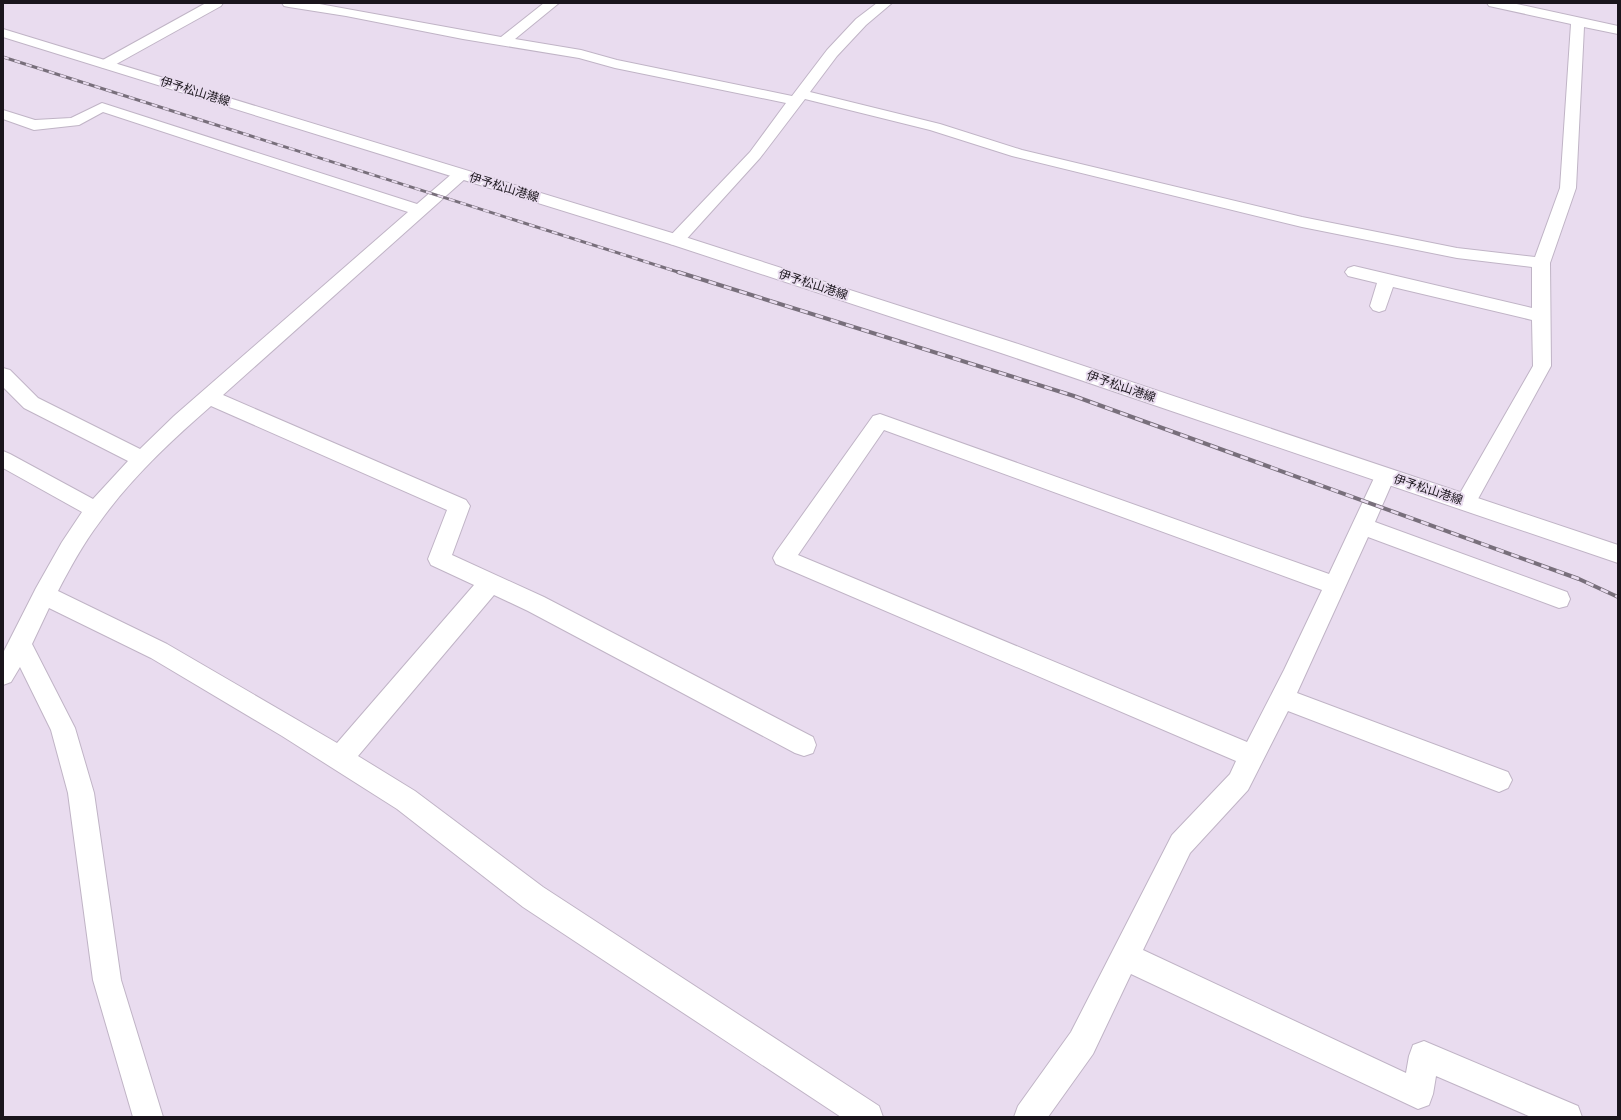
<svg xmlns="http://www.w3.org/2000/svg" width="1621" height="1120" viewBox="0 0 1621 1120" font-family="'Sofia Sans Condensed','Noto Sans JP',sans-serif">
  <rect width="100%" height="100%" fill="#e9dcef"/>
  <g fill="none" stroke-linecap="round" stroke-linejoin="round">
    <g stroke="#c0b4c6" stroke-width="2">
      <g id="minor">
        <path d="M206,3h17l-2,3 -110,61 -5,1 -5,-1 -2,-3 2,-3z"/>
        <path d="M282,3h32l187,34 43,-34h15l-44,36 66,11 36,10 175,36 35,-46 29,-31 21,-16h15l-26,22 -29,31 -27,36 130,32 82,26 280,67 155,31 78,9 25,-69 11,-164 -82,-18 -2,-3h25l106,23v8l-34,-7 -8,161 -26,75 1,103 -78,142 -7,2 -7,-2 -4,-6 78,-136 -1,-46 -139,-33 -8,23 -6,2 -6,-2 -3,-4 7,-23 -29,-7 -3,-4 3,-4 6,-2 178,42v-41l-75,-9 -155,-31 -290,-71 -82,-26 -125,-31 -45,59 -78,86 -6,1 -6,-1 -2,-4 2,-4 80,-84 36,-49 -171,-35 -36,-10 -116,-19 -117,-23 -57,-9 -5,-1z"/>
        <path d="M102,103l315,101 37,-32 6,-2 6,2 2,3 -2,3 -243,217 243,105 4,6 -18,49 92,42 269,140 3,8 -3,8 -9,3 -9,-3 -267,-142 -34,-16 -136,161 57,35 128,96 336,219 4,11h-42l-318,-210 -126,-98 -115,-73 -131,-78 -102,-50 -17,36 43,84 19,65 27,187 42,137h-30l-40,-137 -25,-187 -17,-63 -31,-63 -9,15 -8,3v-32l33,-65 26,-46 20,-30 -79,-44v-17l7,3 83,45 35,-38 -104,-53 -21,-21v-19l7,2 28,28 102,51 34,-33 234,-204 -305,-100 -24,13 -45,5 -31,-11v-9l32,10 36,-2zM211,406l236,104 -19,49 3,6 43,20 -137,158 -170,-99 -109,-53c12,-23 25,-47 41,-68 31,-44 72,-82 112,-117z"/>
        <path d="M880,414l449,160 46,-98 3,-6 7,-2 7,2 3,6 -20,46 192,70 3,7 -3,7 -8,2 -191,-71 -71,156 211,79 4,8 -4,8 -9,4 -211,-81 -40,79 -58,63 -47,97 263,123 3,-17 4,-11 11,-4 154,65 4,11h-51l-95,-41 -3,18 -4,11 -11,4 -287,-135 -38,80 -45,63h-34l4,-11 53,-74 101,-197 58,-61 6,-13 -460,-197 -3,-6 3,-6 97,-136zM884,430l438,160 -38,80 -37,72 -449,-187z"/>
      </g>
    </g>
    <g stroke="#c0b4c6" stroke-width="2">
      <path id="major" d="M3,29l679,207 333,107 603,202v18l-617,-210 -331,-109 -667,-207z"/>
    </g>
    <use href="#minor" fill="#fff" fill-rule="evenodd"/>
    <use href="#major" fill="#fff" fill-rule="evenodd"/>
    <g stroke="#786f7b" stroke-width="3">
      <path id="rail-far1" d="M3,57l678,216"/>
    </g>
    <g stroke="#786f7b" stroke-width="4">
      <path id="rail" d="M678,272l396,124 505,183 39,18"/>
    </g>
    <use href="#rail-far1" stroke="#e9dcef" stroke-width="2" stroke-dasharray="6" stroke-linecap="butt"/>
    <use href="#rail" stroke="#e9dcef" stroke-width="2.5" stroke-dasharray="8" stroke-linecap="butt"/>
  </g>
  <g text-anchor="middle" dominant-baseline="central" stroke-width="4" stroke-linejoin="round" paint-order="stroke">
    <g font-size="12" fill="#1a151c" stroke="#e9dcef">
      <text transform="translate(195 92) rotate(17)">伊予松山港線</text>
      <text transform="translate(504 188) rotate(17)">伊予松山港線</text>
      <text transform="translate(813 285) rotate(18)">伊予松山港線</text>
      <text transform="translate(1121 387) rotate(19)">伊予松山港線</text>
      <text transform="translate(1428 490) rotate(18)">伊予松山港線</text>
    </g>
  </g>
  <rect width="1621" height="1120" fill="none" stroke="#1a151c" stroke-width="8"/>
</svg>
